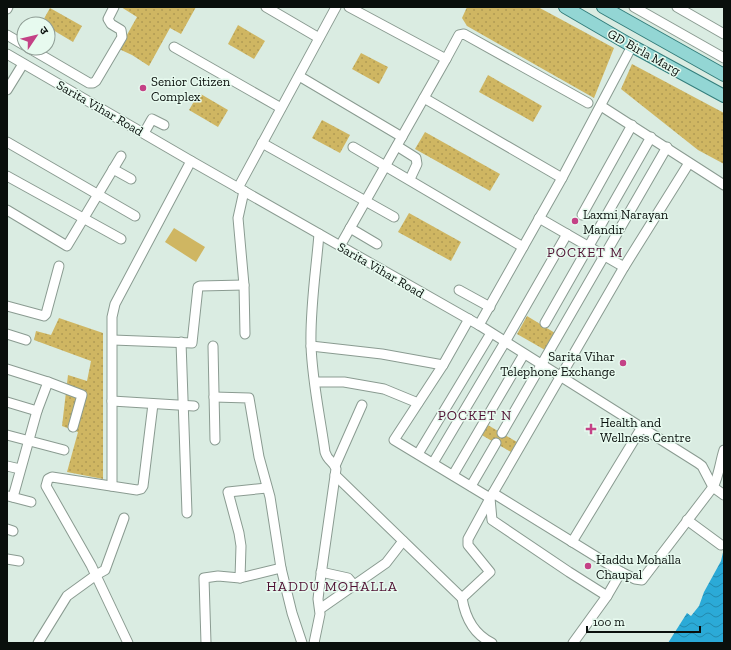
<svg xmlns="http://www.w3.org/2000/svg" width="731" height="650" viewBox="0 0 731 650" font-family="'Zilla Slab','Noto Sans Devanagari',serif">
  <defs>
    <pattern id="park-dots" width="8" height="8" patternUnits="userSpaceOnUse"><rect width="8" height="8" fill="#cfb662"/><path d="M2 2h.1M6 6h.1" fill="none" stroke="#b09b54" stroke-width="1.8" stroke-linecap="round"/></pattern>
    <pattern id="water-waves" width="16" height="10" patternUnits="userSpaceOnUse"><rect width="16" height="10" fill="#2baad7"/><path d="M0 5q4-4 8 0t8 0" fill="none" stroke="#2389ad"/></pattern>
  </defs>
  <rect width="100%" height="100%" fill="#daece2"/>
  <path fill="#cfb662" d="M174,228l31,19 -9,15 -31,-20z"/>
  <g fill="url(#park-dots)">
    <path d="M121,7h75l-15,27 -11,-6 -21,38 -17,-11 -13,-6 18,-32z"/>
    <path d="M467,7h71l76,41 -20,50 -127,-72 -5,-8z"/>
    <path d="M50,8l32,18 -9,16 -25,-15v-3h-7z"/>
    <path d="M238,25l27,16 -11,18 -26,-15z"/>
    <path d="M361,53l27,14 -9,17 -27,-15z"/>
    <path d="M632,64l92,49v51l-26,-14 -77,-61z"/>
    <path d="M488,75l54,31 -9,16 -54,-30z"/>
    <path d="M199,93l29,17 -10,17 -29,-17z"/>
    <path d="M322,120l28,15 -10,18 -28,-15z"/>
    <path d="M425,132l75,42 -10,17 -75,-42z"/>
    <path d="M409,213l52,29 -10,19 -53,-29z"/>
    <path d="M527,316l28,17 -10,17 -28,-16z"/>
    <path d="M59,318l44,15v146l-36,-7 11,-40 -16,-6 6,-51 19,6 4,-20 -57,-21 2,-9 15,4z"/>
    <path d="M486,424l31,18 -6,10 -31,-18z"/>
  </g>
  <path fill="url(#water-waves)" d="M724,548v95h-56l19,-30 4,3 8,-10 5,-14 17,-31z"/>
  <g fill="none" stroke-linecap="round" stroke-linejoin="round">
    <g stroke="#8a9b91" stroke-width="11">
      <g id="minor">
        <path d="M266,7l53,31"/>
        <path d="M349,7l97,52 13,-24 5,-1 124,69"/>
        <path d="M634,7l90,51"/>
        <path d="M677,7l47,27"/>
        <path d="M7,9l1,-2"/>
        <path d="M7,35l17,10"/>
        <path d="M174,47l107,61"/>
        <path d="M29,48l60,35h4l3,-2 26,-44 -1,-7 -10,-6 -3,-5 6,-12"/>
        <path d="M7,54l184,107 288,164 219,138 4,3 11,21 11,8"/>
        <path d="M299,76l103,61"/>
        <path d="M7,90l16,-26"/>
        <path d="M424,98l138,80"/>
        <path d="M601,106l123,79"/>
        <path d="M144,133l8,-14 12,6"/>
        <path d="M7,142l128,74"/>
        <path d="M262,143l132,74"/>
        <path d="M397,146l19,12 1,6 -7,15"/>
        <path d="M353,147l170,100"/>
        <path d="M113,169l18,10"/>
        <path d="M7,176l114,63"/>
        <path d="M238,188l98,-181"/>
        <path d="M244,191l-6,27 6,67 1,49"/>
        <path d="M7,210l60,36 54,-90"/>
        <path d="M582,215l50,-90"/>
        <path d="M539,218l85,49"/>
        <path d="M350,228l27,16"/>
        <path d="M340,246l106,-187"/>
        <path d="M459,290l31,17"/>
        <path d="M7,306l37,10 2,-2 13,-48"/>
        <path d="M469,319l-26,46 -49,75 96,58 2,22 77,52 38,24"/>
        <path d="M545,323l106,-186"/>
        <path d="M479,325l83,-147 70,-132"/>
        <path d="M7,334l19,6"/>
        <path d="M113,340l79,3 6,-56 2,-1 44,-1"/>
        <path d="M181,342l6,171"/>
        <path d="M213,346l2,94"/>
        <path d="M311,346l71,8 61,11"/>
        <path d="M7,369l41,13 34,13 -9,32"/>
        <path d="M315,382h29l40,7 34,14"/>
        <path d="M214,397l35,1 10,59 11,40 11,71 11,45 10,30"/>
        <path d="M112,401l82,5"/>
        <path d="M7,402l30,9"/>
        <path d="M502,433l165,-286"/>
        <path d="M7,435l57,15"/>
        <path d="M418,454l73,-121"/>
        <path d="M433,463l72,-121 62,-108"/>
        <path d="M7,466l13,3"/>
        <path d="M335,466l27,-61"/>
        <path d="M335,475l127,123"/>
        <path d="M453,475l71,-121"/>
        <path d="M112,486v-169l3,-13 76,-143"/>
        <path d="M471,486l25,-43"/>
        <path d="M267,488l-39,4 11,41 2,13 -1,32 41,-10"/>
        <path d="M493,493l128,79 14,7 7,1 71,-93c6,-11 7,-25 11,-37"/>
        <path d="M8,496l23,6"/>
        <path d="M13,497l24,-86 11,-29"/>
        <path d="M687,520l34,25"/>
        <path d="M7,529l6,2"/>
        <path d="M572,542l70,-115"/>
        <path d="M7,559l12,2"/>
        <path d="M321,572l27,6 6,7"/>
        <path d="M320,609l66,-46 17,-22"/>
        <path d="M38,643l29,-47 29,-21 9,-5 19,-52"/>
        <path d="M128,643l-37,-78 -45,-79 2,-7 4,-2 85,13 4,-1 2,-3 10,-82"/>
        <path d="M206,643l-2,-65 14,-2 22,2"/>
        <path d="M314,643l6,-29 -2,-15 2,-17 16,-113c-2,-8 -8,-7 -11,-17 -5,-36 -13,-72 -14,-107 -1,-37 5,-74 8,-111"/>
        <path d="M492,643c-19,-9 -27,-27 -30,-45l28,-26 -22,-27v-6l25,-46 131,-226 65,-104"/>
        <path d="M573,643l34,-47 14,-24"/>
      </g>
    </g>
    <g stroke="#347e7c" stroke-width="14">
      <g id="major">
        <path d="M565,7l67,39 92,50"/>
        <path d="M603,7l121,68"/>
      </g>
    </g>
    <use href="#minor" stroke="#fff" stroke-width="9"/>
    <use href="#major" stroke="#93d6d4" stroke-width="12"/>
  </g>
  <g fill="#c44186" stroke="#e7faef" stroke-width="1.5">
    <circle cx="143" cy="88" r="4"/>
    <circle cx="575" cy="221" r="4"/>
    <circle cx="623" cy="363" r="4"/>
    <path d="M589 423h4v4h4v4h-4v4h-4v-4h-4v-4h4z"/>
    <circle cx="588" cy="566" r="4"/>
  </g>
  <g text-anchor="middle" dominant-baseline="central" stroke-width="3" stroke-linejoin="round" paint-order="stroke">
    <g font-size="13" fill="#090f0c" stroke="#e7faef">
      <text transform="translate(644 52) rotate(29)">GD Birla Marg</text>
      <text transform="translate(100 108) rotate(30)">Sarita Vihar Road</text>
      <text transform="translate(381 270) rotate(30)">Sarita Vihar Road</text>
    </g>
    <g font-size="13" fill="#090f0c" stroke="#e7faef" text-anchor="start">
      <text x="151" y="81">Senior Citizen<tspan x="151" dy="15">Complex</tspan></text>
      <text x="583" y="214">Laxmi Narayan<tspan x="583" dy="15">Mandir</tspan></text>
      <text x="615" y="356" text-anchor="end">Sarita Vihar<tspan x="615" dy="15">Telephone Exchange</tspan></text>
      <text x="600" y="422">Health and<tspan x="600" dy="15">Wellness Centre</tspan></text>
      <text x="596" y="559">Haddu Mohalla<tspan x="596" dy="15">Chaupal</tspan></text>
    </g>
    <g font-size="14" letter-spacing="1" fill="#4f1032" stroke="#e7faef">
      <text x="585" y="252">POCKET M</text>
      <text x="475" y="415">POCKET N</text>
      <text x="332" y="586">HADDU MOHALLA</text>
    </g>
  </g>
  <rect width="731" height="650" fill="none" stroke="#090f0c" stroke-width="16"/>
  <g transform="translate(36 36) rotate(55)"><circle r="19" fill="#e7faef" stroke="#8e9c94"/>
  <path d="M0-3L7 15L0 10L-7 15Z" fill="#c44186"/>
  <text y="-6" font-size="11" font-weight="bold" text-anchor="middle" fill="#090f0c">उ</text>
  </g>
  <path d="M587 626v6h113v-6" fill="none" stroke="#090f0c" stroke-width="2"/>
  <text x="593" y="626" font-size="12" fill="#090f0c" stroke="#e7faef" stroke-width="3" paint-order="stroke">100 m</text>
</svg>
